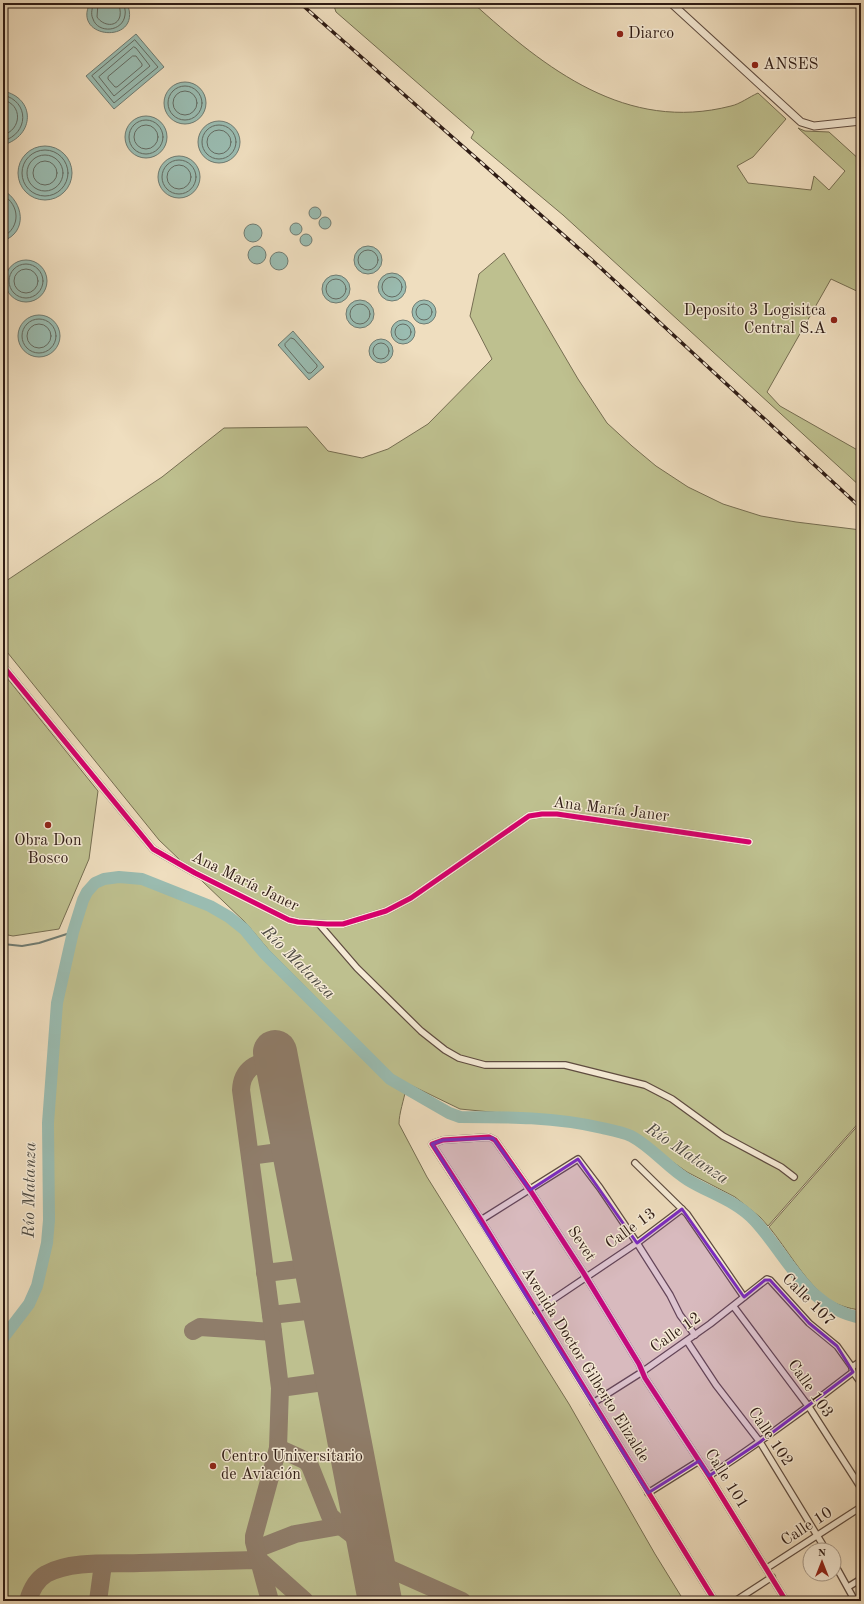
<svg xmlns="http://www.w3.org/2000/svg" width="864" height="1604" viewBox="0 0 864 1604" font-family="'Old Standard TT',serif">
  <rect width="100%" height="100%" fill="#efdebf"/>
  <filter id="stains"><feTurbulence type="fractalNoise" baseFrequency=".005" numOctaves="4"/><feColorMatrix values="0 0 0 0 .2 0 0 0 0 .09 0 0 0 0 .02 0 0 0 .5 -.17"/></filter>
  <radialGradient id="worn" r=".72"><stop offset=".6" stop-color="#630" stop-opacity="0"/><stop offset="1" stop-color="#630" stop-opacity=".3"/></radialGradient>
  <g fill="#bec08f" stroke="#766e52">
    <path d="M333,3h140c73,66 153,130 258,103 9,-2 18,-9 27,-13l28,26 -33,38 -16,9 11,17 63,7 3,-14 15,14 16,-19 -47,-43 7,3 24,1 32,29v132l-30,-14 -64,113 13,14 81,46v35l-298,-272 -92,-77 3,-6 -138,-120z"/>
    <path d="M504,253l74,126 29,44 25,23 24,20 32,21 35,17 38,12 35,6 65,8v590l-93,106 -8,-9 -25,-20 -48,-25 -55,-39 -50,-12 -122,-12 -66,-32 -126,-128 -22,-26 -87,-83 -156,-193v-64l159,-106 62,-49 83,-1 21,24 34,7 26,-9 40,-25 64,-65 -22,-43 9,-42z"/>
    <path d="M3,673l95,118 -9,68 -30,70 -46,7 -10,-2z"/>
    <path d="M119,877l23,2 68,27 19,11 15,12 20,24 126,126 16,9c-2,12 -7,25 -7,36l28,53 142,227 86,150 29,47h-681v-263l26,-34 8,-18 10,-43 2,-23 -1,-97 9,-120 16,-71 14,-40 8,-9 9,-4z"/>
    <path d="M861,1122v188c-12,-1 -28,-6 -37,-14 -22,-19 -37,-47 -55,-69z"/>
  </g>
  <g fill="#9abcb1" stroke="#6f7c73">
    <path d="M90,3h37c17,42 -56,37 -37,0z"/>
    <path d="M136,34l28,33 -50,42 -28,-33z"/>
    <circle cx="185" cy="103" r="21"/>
    <path d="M3,91c33,7 32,45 0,54z"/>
    <circle cx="146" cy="137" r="21"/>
    <circle cx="219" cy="142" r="21"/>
    <circle cx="45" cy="173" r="27"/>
    <circle cx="179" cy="177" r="21"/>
    <path d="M3,190c21,12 25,42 0,51z"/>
    <circle cx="315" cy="213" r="6"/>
    <circle cx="325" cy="223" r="6"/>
    <circle cx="296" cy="229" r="6"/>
    <circle cx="253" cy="233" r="9"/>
    <circle cx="306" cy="240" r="6"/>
    <circle cx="368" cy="260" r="14"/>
    <circle cx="257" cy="255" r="9"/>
    <circle cx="279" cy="261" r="9"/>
    <circle cx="26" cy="281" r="21"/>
    <circle cx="392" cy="287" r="14"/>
    <circle cx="336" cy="289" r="14"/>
    <circle cx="360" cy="314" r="14"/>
    <circle cx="424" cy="312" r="12"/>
    <circle cx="39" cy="336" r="21"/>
    <circle cx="403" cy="332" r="12"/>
    <path d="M293,331l31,36 -15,13 -31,-35z"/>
    <circle cx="381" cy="351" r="12"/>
  </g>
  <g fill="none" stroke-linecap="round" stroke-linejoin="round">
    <g stroke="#646c63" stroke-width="1">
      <path d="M93,3c0,5 -3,10 0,16 5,15 30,13 32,-4 1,-4 -1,-8 -1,-12"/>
      <path d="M98,3l-1,14c6,9 20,11 23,-1 1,-5 -1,-9 -1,-13"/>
      <path d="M135,40l23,27 -44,36 -22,-27z"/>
      <path d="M134,47l2,1 14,18 -36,30 -15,-19z"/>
      <path d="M133,56h3l6,8v2l-25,21h-2l-7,-8v-2z"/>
      <circle cx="185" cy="103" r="17"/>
      <circle cx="185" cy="103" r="12"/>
      <path d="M3,95c27,6 26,39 0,46"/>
      <path d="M3,100c20,4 19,30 0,35"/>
      <circle cx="146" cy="137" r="17"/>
      <circle cx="146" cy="137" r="12"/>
      <circle cx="219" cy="142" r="17"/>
      <circle cx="219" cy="142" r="12"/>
      <circle cx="45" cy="173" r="23"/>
      <circle cx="45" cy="173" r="18"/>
      <circle cx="179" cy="177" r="17"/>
      <circle cx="45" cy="173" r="12"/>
      <circle cx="179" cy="177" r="12"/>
      <path d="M3,195c17,10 18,32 0,42"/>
      <circle cx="368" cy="260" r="10"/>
      <circle cx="26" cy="281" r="17"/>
      <circle cx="26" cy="281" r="12"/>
      <circle cx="392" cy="287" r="10"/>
      <circle cx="336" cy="289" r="10"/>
      <circle cx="360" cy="314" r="10"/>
      <circle cx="424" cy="312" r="8"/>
      <circle cx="39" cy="336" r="17"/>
      <circle cx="403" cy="332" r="8"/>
      <circle cx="39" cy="336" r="12"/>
      <path d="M291,338l3,1 23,26v2l-6,6h-3l-23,-27v-2z"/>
      <circle cx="381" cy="351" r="8"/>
    </g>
    <path stroke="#6f7c73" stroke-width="2" d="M3,944l19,2 17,-3 34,-11"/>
    <path stroke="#9abcb1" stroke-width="12" d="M3,1338l26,-34 8,-18 10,-43 2,-23 -1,-97 9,-120 16,-71 10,-32 4,-8 8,-9 9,-4 15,-2 23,2 68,27 19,11 15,12 20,24 126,126 59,34 11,4c48,0 96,0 142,11 9,2 20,4 29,8 21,11 37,32 57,44 23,14 49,21 67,41 34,37 52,87 106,97"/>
    <g stroke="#8f7d6a" stroke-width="18">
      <path d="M276,1058c-20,5 -34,10 -35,32l30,225 53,-6"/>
      <path d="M250,1156l44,-6"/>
      <path d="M265,1273l51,-6"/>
      <path d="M193,1331l7,-4 73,5"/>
      <path d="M280,1388l58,-8"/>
      <path d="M278,1448l22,10 6,3 4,5 20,50 11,10 29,22"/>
      <path d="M256,1549l39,-15 46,-8"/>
      <path d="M372,1561l90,40"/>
      <path d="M28,1601c3,-11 8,-21 18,-27 25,-14 66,-10 94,-11 39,-1 79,-2 119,-3l46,41"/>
      <path d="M98,1601l5,-37"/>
      <path d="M270,1601l-16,-59v-6l24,-88 2,-60 -9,-73"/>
    </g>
    <path stroke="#8f7d6a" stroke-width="44" d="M275,1052l105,549"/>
    <g stroke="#5f4c40" stroke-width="8">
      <g id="minor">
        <path d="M3,666l150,183 42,24 94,47 9,2 29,2h16l43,-13 25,-13 118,-82 13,-2h15l192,28"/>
        <path d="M319,924l38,44 64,63 24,19 14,8 26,7h80l80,20 27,14 51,37 58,31 13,10"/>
        <path d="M635,1163l52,51 57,83"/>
        <path d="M481,1220l97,-61 22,29 37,55 33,52 10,20 15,20"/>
        <path d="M734,1307l75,100 52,81"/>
        <path d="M536,1311l101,-68 45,-34"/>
        <path d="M687,1341l29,44 44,57 66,108"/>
        <path d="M852,1368l1,4 8,11"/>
        <path d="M593,1403l49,-31 68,-48 57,-45 3,1 39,43 28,23 15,21 9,-6"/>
        <path d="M709,1476c50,-33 97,-67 144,-104"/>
        <path d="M648,1493l51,-32"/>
        <path d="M834,1563l21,38"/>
        <path d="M767,1568l94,-61"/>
        <path d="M848,1587l13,-8"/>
        <path d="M715,1601l-234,-381 -49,-76 11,-4 46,-3 6,3 35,50 53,82 56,92 6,14 64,98 77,125"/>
        <path d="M735,1601l37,-24"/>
      </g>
    </g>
    <g stroke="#5f4c40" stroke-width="9">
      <path id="tertiary" d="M671,3l130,119 13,4 47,-5"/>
    </g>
    <use href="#minor" stroke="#f5ead5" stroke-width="5.5"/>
    <use href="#tertiary" stroke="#f5ead5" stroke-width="7"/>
    <g stroke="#2f1c15" stroke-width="3.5">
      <path id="rail" d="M300,3l292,257 269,248"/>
    </g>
    <use href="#rail" stroke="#f5ead5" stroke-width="2" stroke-dasharray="6" stroke-linecap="butt"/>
    <g stroke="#f5ead5" stroke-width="8">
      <g id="cycleway">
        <path d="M3,666l150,183 42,24 94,47 9,2 29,2h16l43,-13 25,-13 118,-82 13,-2h15l192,28"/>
        <path d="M715,1601l-234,-381 -49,-76 11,-4 46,-3 6,3 35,50 53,82 56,92 6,14 64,98 77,125"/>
      </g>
    </g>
    <use href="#cycleway" stroke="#d6006c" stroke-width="5"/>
  </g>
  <path fill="#7b2cbf" fill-opacity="0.2" stroke="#7b2cbf" stroke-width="3" stroke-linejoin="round" d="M493,1138l37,52 48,-31 59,84 45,-34 62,88 21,-17h5l39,43 28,23 16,26 -93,70 -51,34 -10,-15 -51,32 -216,-349 11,-4z"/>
  <g fill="#8f2418" stroke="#f5ead5" stroke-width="1.5">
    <circle cx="620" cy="34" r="4"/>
    <circle cx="755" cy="65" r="4"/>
    <circle cx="834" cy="320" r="4"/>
    <circle cx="48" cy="825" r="4"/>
    <circle cx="213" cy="1466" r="4"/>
  </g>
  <g text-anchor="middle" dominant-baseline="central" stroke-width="3" stroke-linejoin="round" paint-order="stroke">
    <g font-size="16" fill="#2f1c15" stroke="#f5ead5" text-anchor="start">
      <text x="628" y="34">Diarco</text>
      <text x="763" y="65">ANSES</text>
      <text x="826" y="311" text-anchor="end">Deposito 3 Logisitca<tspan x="826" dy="18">Central S.A</tspan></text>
      <text x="48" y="841" text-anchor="middle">Obra Don<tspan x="48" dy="18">Bosco</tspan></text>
      <text x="221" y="1457">Centro Universitario<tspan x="221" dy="18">de Aviación</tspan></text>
    </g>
    <g font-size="16" fill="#2f1c15" stroke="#f5ead5">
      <text transform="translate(611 810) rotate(7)">Ana María Janer</text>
      <text transform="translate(245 882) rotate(26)">Ana María Janer</text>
      <text transform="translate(631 1229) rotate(-36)">Calle 13</text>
      <text transform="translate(581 1244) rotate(57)">Sevet</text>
      <text transform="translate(808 1300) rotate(45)">Calle 107</text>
      <text transform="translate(676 1333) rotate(-35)">Calle 12</text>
      <text transform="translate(585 1365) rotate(58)">Avenida Doctor Gilberto Elizalde</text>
      <text transform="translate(810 1389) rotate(55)">Calle 103</text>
      <text transform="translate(770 1437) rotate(56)">Calle 102</text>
      <text transform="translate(726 1479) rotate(58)">Calle 101</text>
      <text transform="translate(807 1527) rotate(-33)">Calle 10</text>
    </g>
    <g font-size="17" font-style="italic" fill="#4f4c44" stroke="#f5ead5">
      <text transform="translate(298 963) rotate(45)">Río Matanza</text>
      <text transform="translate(687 1154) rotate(34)">Río Matanza</text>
      <text transform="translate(30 1190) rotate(-89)">Río Matanza</text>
    </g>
  </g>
  <rect width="864" height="1604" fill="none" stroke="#efdebf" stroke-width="16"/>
  <rect x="4" y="4" width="856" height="1596" fill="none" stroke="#2f1c15" stroke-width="2"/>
  <rect x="8" y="8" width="848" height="1588" fill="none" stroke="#2f1c15"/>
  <g transform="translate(822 1562)"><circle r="19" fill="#f5ead5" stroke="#a69888"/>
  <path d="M0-3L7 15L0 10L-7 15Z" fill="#8f2418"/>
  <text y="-6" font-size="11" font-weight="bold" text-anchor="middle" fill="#2f1c15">N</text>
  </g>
  <rect width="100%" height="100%" filter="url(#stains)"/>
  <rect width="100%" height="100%" fill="url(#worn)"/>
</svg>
